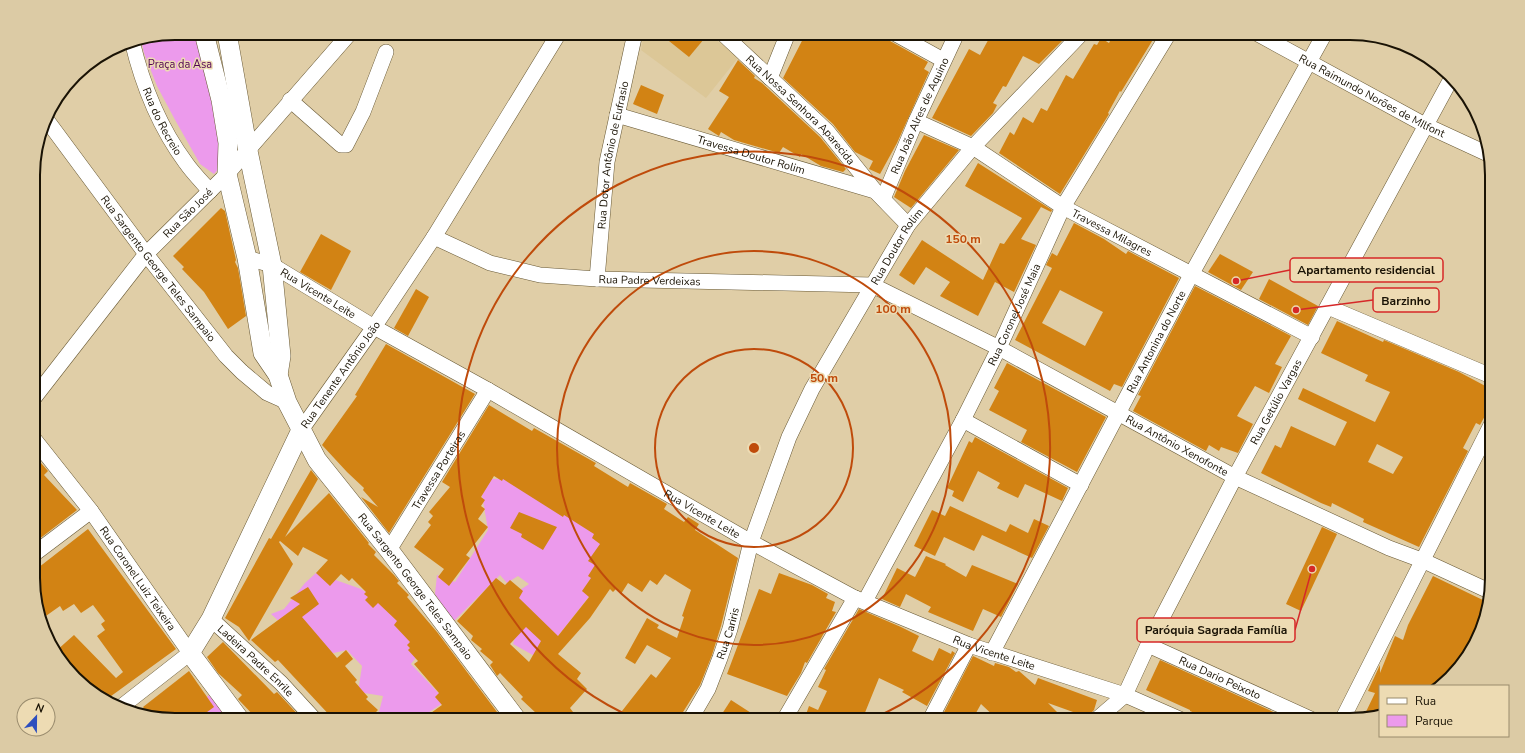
<svg xmlns="http://www.w3.org/2000/svg" width="1525" height="753" viewBox="0 0 1525 753" font-family="'Nunito Sans',sans-serif">
  <rect width="100%" height="100%" fill="#e0cea7"/>
  <path fill="#dcc797" d="M644,33h64l30,25 -32,40 -65,-48z"/>
  <g fill="#ec9aec">
    <path d="M175,33h27l24,127 -12,14 -14,-10 -26,-46 -17,-32 -13,-33 -3,-13z"/>
    <path d="M523,478l86,64 -7,38 -62,79 -27,-15 6,-20 -8,-28 18,-12 -11,-8 -11,7 -7,-8 -47,47 -18,-28 2,-19 18,7 33,-52 -6,-35 9,-16z"/>
    <path d="M316,573l45,16 52,35 8,27 -10,13 35,37 -29,19h-40l6,-24 -25,-4 4,-26 -15,-16 -18,4 -32,-16 -26,-24 13,-5 21,-26z"/>
    <path d="M211,693l20,27h-46l3,-5z"/>
  </g>
  <g fill="#d28314" fill-rule="evenodd">
    <path d="M659,33h50l-20,24z"/>
    <path d="M806,33h79l5,8 38,21 -4,7 5,3 -32,71 -17,31 -11,-5 4,-8 -18,-9 -22,-28 -50,-46z"/>
    <path d="M992,33h21l8,4 2,-4h47l-31,31 -16,-8 -17,31 -3,-1 -10,17 4,2 -4,8 -22,23 -39,-18 37,-69 11,6z"/>
    <path d="M1114,33h43l-36,59 -1,-1 -12,22 1,1 -49,80 -61,-41 11,-21 4,3 9,-18 10,6 8,-15 6,3 19,-36 7,4 21,-35 3,1 4,-7 8,5z"/>
    <path d="M738,60l17,16 -1,2 8,5 58,54 26,32 -3,3 -22,-6 -20,-12 -1,3 -17,-10 -4,6 -45,-13 -13,-8 -2,4 -11,-7 21,-32 -10,-6z"/>
    <path d="M641,85l23,10 -7,19 -24,-10z"/>
    <path d="M924,135l35,15 -48,58 -17,-11 11,-26z"/>
    <path d="M978,163l74,47 -1,2 -10,-5 -20,32 15,6 -22,47 -19,-10 -17,34 -38,-20 10,-14 -24,-15 -12,18 -15,-10 23,-35 61,40 17,-37 4,1 18,-26 -57,-32z"/>
    <path d="M221,208l4,3 11,49 -1,2 3,6 8,48 -18,13 -24,-37 -22,-23 2,-2 -11,-11z"/>
    <path d="M1074,223l30,16 22,15 2,-3 51,27 -57,109 -8,-3 -4,7 -95,-51 37,-72 -6,-3 6,-12 5,3zM1060,290l43,22 -18,34 -43,-23z"/>
    <path d="M321,234l30,17 -20,39 -31,-18z"/>
    <path d="M1220,254l33,18 -12,18 -33,-18z"/>
    <path d="M1269,279l49,27 -10,19 -49,-26z"/>
    <path d="M1195,286l96,50 -16,28 7,3 -13,26 -14,-7 -18,30 16,8 -15,29 -17,-6 -2,4 -10,-6 -3,6 -73,-40 8,-15 -3,-1z"/>
    <path d="M416,289l13,8 -21,39 -14,-8z"/>
    <path d="M1337,321l46,21 1,-2 75,32 32,17 1,14 -12,22 -4,-2 -13,25 5,3 -49,96 -56,-25 1,-3 -32,-16 -1,4 -10,-4 -60,-30 14,-28 6,3 10,-22 44,20 12,-24 -49,-23 5,-11 72,34 15,-30 -25,-11 3,-6 -47,-22zM1377,444l26,13 -10,17 -25,-12z"/>
    <path d="M386,344l89,50 -86,139 -28,-36 17,10 -15,-17 1,-2 -17,-16 -25,-27 35,-49 -2,-1z"/>
    <path d="M1007,363l99,54 -29,55 -56,-30 6,-12 -38,-20 10,-19 -5,-3z"/>
    <path d="M489,405l43,26 2,-3 60,34 2,1 -2,3 34,21 2,-4 37,21 -3,5 20,13 4,-5 11,7 -4,6 43,28 -17,68 -9,29 -12,30 -22,35h-52l-4,-9 29,-37 5,4 15,-20 -24,-13 -12,19 -10,-6 22,-40 12,7 -2,3 20,10 7,-21 -2,-1 9,-26 -26,-16 -8,11 -7,-5 -8,12 -14,-9 -7,11 -5,-5 -3,3 -3,-3 -20,29 -32,36 23,19 -4,6 10,10 -17,19 9,12h-39l-5,-4 2,-2 -16,-15 2,-2 -23,-24 -3,3 -7,-11 3,-3 -13,-11 2,-2 -11,-9 2,-4 -16,-15 39,-43 9,7 5,-5 13,11 -4,7 39,38 31,-39 -7,-6 9,-13 -3,-2 7,-11 -7,-4 12,-17 -8,-6 2,-4 -30,-19 -1,2 -60,-38 -1,2 -8,-5 -13,21 4,3 -4,6 4,3 -7,10 10,8 -22,28 4,3 -21,28 -11,-9 6,-8 -30,-22 17,-22 -3,-3 5,-6 -4,-4 21,-25 -8,-5zM526,627l15,14 -12,21 -19,-18z"/>
    <path d="M975,437l93,51 -6,13 -37,-17 -7,14 -21,-10 3,-5 -22,-12 -15,31 -11,-6 2,-5 -7,-3 22,-47 3,2z"/>
    <path d="M34,455l14,16 -4,4 33,35 -43,33z"/>
    <path d="M311,470l7,9 -33,58 44,-44 40,50 -1,1 8,8 -2,3 20,20 5,6 -2,2 12,12 -2,2 30,35 66,88h-82l21,-15 -7,-8 4,-4 -25,-29 4,-3 -10,-11 2,-2 -3,-3 3,-3 -16,-17 3,-4 -19,-18 -5,5 -8,-8 3,-3 -4,-3 2,-2 -14,-14 -3,3 -8,-7 -11,12 -14,-13 12,-13 -25,-13 -5,9 -18,-15 -1,1 14,22 -44,77 -10,-14 -14,-9 44,-80 2,1z"/>
    <path d="M950,506l56,26 4,-8 18,9 6,-14 15,7 -17,32 -50,-23 -8,16 -30,-14 -9,19 -21,-10 18,-36 13,6z"/>
    <path d="M519,512l38,15 -14,23 -22,-13 1,-3 -12,-6z"/>
    <path d="M1322,527l15,7 -36,77 -15,-7z"/>
    <path d="M88,529l88,120 -69,50h-3l-40,-33 -8,-15 18,-16 42,43 7,-6 -26,-36 8,-6 -4,-6 4,-3 -12,-16 -12,8 -7,-9 -11,7 -3,-5 -17,12 -9,-21v-26z"/>
    <path d="M926,556l20,8 -1,1 21,12 6,-12 46,19 -17,33 -18,-8 -10,22 -45,-19 3,-5 -25,-13 -6,13 -18,-8 15,-31 18,9z"/>
    <path d="M779,573l33,12 16,9 -2,4 9,4 -3,9 4,1 -29,51 -2,-1 -4,11 -14,23 -60,-22 32,-85 12,5z"/>
    <path d="M1433,576l54,26 -9,39 -40,45h-58v27l-17,5 12,-25 -7,-2 11,-24 1,-2v8l15,-37 8,4 5,-15z"/>
    <path d="M308,587l11,17 -17,13 35,41 9,-8 7,9 -8,7 12,14 -2,2 13,15 -2,2 12,11 -10,10h-34l-56,-60 -3,2 -24,-22 49,-36 -10,-6z"/>
    <path d="M859,609l42,18 18,9 -7,15 21,10 6,-13 12,6 1,-3 3,2 -28,53 -25,-14 2,-2 -25,-12 -17,42h-58l5,-14 9,4 9,-19 -9,-4 8,-17 -2,-1z"/>
    <path d="M223,642l51,52 3,-2 26,28h-45l-20,-21 4,-4 -24,-22 -11,-16z"/>
    <path d="M973,656l21,10 1,-3 14,4 7,5 3,-1 16,14 3,-7 59,22 -3,10 -7,7 -39,-14 17,17h-67l-17,-16 -9,16h-32z"/>
    <path d="M1160,660l131,60h-81l-20,-9v-1l-44,-20z"/>
    <path d="M189,671l25,36 -18,13h-21l-27,-6 -5,-7z"/>
    <path d="M731,700l31,20h-44z"/>
  </g>
  <g fill="none" stroke-linecap="round" stroke-linejoin="round">
    <g stroke="#685935" stroke-width="16">
      <g id="minor">
        <path id="s1" d="M722,33l105,98 48,60"/>
        <path d="M894,33l49,27"/>
        <path id="s2" d="M1256,33l169,92 65,30"/>
        <path id="s3" d="M132,41c10,42 28,87 54,122 7,10 16,19 24,28"/>
        <path d="M770,78l18,-45"/>
        <path d="M290,100l51,45h5l17,-33 23,-60"/>
        <path id="s4" d="M617,115l258,76 33,34"/>
        <path id="s5" d="M46,119l100,135 80,102 16,16 25,21 20,9"/>
        <path id="s6" d="M916,121l57,26 90,60 249,130"/>
        <path id="s7" d="M883,199l33,-78 41,-88"/>
        <path id="s8" d="M434,237l56,26 50,12 57,4 275,6 127,63 236,129 154,71 35,13 65,30"/>
        <path id="s9" d="M247,258l25,7 102,62 114,63 263,152 104,56 114,47 156,50 57,25"/>
        <path id="s10" d="M597,279l10,-117 28,-129"/>
        <path d="M1328,307l163,69"/>
        <path id="s11" d="M34,398l112,-144 81,-80 123,-141"/>
        <path d="M963,420l118,65"/>
        <path id="s12" d="M301,430l73,-103 60,-90 125,-204"/>
        <path id="s13" d="M34,439l57,72 99,142 -69,54"/>
        <path id="s14" d="M389,550l99,-160"/>
        <path d="M34,554l57,-43"/>
        <path id="s15" d="M865,601l98,-181 36,-72 64,-141 106,-174"/>
        <path id="s16" d="M211,619l70,64 34,37"/>
        <path id="s17" d="M1148,645l165,75"/>
        <path id="s18" d="M992,653l199,-378 134,-242"/>
        <path id="s19" d="M690,720l18,-31 12,-31 10,-29 21,-87 38,-105 23,-48 96,-164 65,-78 109,-114"/>
        <path d="M784,720l71,-122"/>
        <path d="M930,720l39,-75"/>
        <path id="s20" d="M1096,720l29,-25 23,-50 87,-168 216,-398"/>
        <path d="M1342,720l150,-297"/>
      </g>
    </g>
    <g stroke="#685935" stroke-width="20">
      <g id="major">
        <path id="s21" d="M204,33l17,67 7,43 -1,31 20,84 16,95 15,22 9,27 30,58 72,90 128,170"/>
        <path d="M227,33l21,118 24,114 9,91 -3,19"/>
        <path d="M240,720l-50,-67 21,-34 90,-189"/>
      </g>
    </g>
    <use href="#minor" stroke="#fff" stroke-width="15"/>
    <use href="#major" stroke="#fff" stroke-width="19"/>
  </g>
  <g fill="none" stroke="#bf4b0b" stroke-width="2">
    <circle cx="754" cy="448" r="99"/>
    <circle cx="754" cy="448" r="197"/>
    <path d="M636 719A296 296 0 1 1 872 719"/>
  </g>
  <g text-anchor="middle" dominant-baseline="central" stroke-width="3" stroke-linejoin="round" paint-order="stroke">
    <g font-size="11" fill="#540656" stroke="#eddbb3">
      <text x="180" y="64">Praça da Asa</text>
    </g>
    <g font-size="11" fill="#1a1305" stroke="#eddbb3">
      <text stroke="none"><textPath href="#s2" startOffset="132">Rua Raimundo Norões de MIlfont</textPath></text>
      <text stroke="none"><textPath href="#s1" startOffset="110">Rua Nossa Senhora Aparecida</textPath></text>
      <text stroke="none"><textPath href="#s7" startOffset="91">Rua João Alres de Aquino</textPath></text>
      <text stroke="none"><textPath href="#s3" startOffset="86">Rua do Recreio</textPath></text>
      <text stroke="none"><textPath href="#s4" startOffset="140">Travessa Doutor Rolim</textPath></text>
      <text stroke="none"><textPath href="#s10" startOffset="125">Rua Dotor Antônio de Eufrasio</textPath></text>
      <text stroke="none"><textPath href="#s11" startOffset="241">Rua São José</textPath></text>
      <text stroke="none"><textPath href="#s6" startOffset="226">Travessa Milagres</textPath></text>
      <text stroke="none"><textPath href="#s19" startOffset="520">Rua Doutor Rolim</textPath></text>
      <text stroke="none"><textPath href="#s5" startOffset="187">Rua Sargento George Teles Sampaio</textPath></text>
      <text stroke="none"><textPath href="#s8" startOffset="223">Rua Padre Verdeixas</textPath></text>
      <text stroke="none"><textPath href="#s9" startOffset="80">Rua Vicente Leite</textPath></text>
      <text stroke="none"><textPath href="#s15" startOffset="323">Rua Coronel José Maia</textPath></text>
      <text stroke="none"><textPath href="#s18" startOffset="352">Rua Antonina do Norte</textPath></text>
      <text stroke="none"><textPath href="#s12" startOffset="68">Rua Tenente Antônio João</textPath></text>
      <text stroke="none"><textPath href="#s20" startOffset="368">Rua Getúlio Vargas</textPath></text>
      <text stroke="none"><textPath href="#s8" startOffset="790">Rua Antônio Xenofonte</textPath></text>
      <text stroke="none"><textPath href="#s14" startOffset="94">Travessa Porteiras</textPath></text>
      <text stroke="none"><textPath href="#s9" startOffset="523">Rua Vicente Leite</textPath></text>
      <text stroke="none"><textPath href="#s13" startOffset="174">Rua Coronel Luiz Teixeira</textPath></text>
      <text stroke="none"><textPath href="#s21" startOffset="607">Rua Sargento George Teles Sampaio</textPath></text>
      <text stroke="none"><textPath href="#s19" startOffset="95">Rua Cariris</textPath></text>
      <text stroke="none"><textPath href="#s9" startOffset="847">Rua Vicente Leite</textPath></text>
      <text stroke="none"><textPath href="#s16" startOffset="61">Ladeira Padre Enrile</textPath></text>
      <text stroke="none"><textPath href="#s17" startOffset="79">Rua Dario Peixoto</textPath></text>
    </g>
  </g>
  <path d="M0 0H1525V753H0ZM175 40H1350A135 135 0 0 1 1485 175V578A135 135 0 0 1 1350 713H175A135 135 0 0 1 40 578V175A135 135 0 0 1 175 40Z" fill="#dccba5" fill-rule="evenodd"/>
  <path fill="none" stroke="#1a1305" stroke-width="2" d="M175 40H1350A135 135 0 0 1 1485 175V578A135 135 0 0 1 1350 713H175A135 135 0 0 1 40 578V175A135 135 0 0 1 175 40Z"/>
  <circle cx="754" cy="448" r="6" fill="#bf4b0b" stroke="#eddbb3" stroke-width="2"/>
  <g font-size="12" text-anchor="middle" font-weight="bold" fill="#bf4b0b" stroke="#eddbb3" stroke-width="3" stroke-linejoin="round" paint-order="stroke">
    <text x="963" y="243">150 m</text>
    <text x="893" y="313">100 m</text>
    <text x="824" y="382">50 m</text>
  </g>
  <path fill="none" stroke="#d62828" stroke-width="1.5" d="M1236 281L1290 270M1296 310L1373 300M1312 569L1295 630"/>
  <g fill="#d62828" stroke="#eddbb3" stroke-width="1.5">
    <circle cx="1236" cy="281" r="4"/>
    <circle cx="1296" cy="310" r="4"/>
    <circle cx="1312" cy="569" r="4"/>
  </g>
  <g fill="#eddbb3" stroke="#d62828" stroke-width="1.5">
    <rect x="1290" y="258" width="153" height="24" rx="4"/>
    <rect x="1373" y="288" width="66" height="24" rx="4"/>
    <rect x="1137" y="618" width="158" height="24" rx="4"/>
  </g>
  <g font-size="12" text-anchor="middle" font-weight="bold" fill="#1a1305">
    <text x="1366" y="274">Apartamento residencial</text>
    <text x="1406" y="305">Barzinho</text>
    <text x="1216" y="634">Paróquia Sagrada Família</text>
  </g>
  <rect x="1379" y="685" width="130" height="52" fill="#eddbb3" stroke="#998b6d"/>
  <rect x="1387" y="698" width="20" height="6" fill="#ffffff" stroke="#998b6d"/>
  <text x="1415" y="705" font-size="12" fill="#1a1305">Rua</text>
  <rect x="1387" y="715" width="20" height="12" fill="#ec9aec" stroke="#998b6d"/>
  <text x="1415" y="725" font-size="12" fill="#1a1305">Parque</text>
  <g transform="translate(36 717) rotate(22)"><circle r="19" fill="#eddbb3" stroke="#998b6d"/>
  <path d="M0-3L7 15L0 10L-7 15Z" fill="#2d4ebe"/>
  <text y="-6" font-size="11" font-weight="bold" text-anchor="middle" fill="#1a1305">N</text>
  </g>
</svg>
